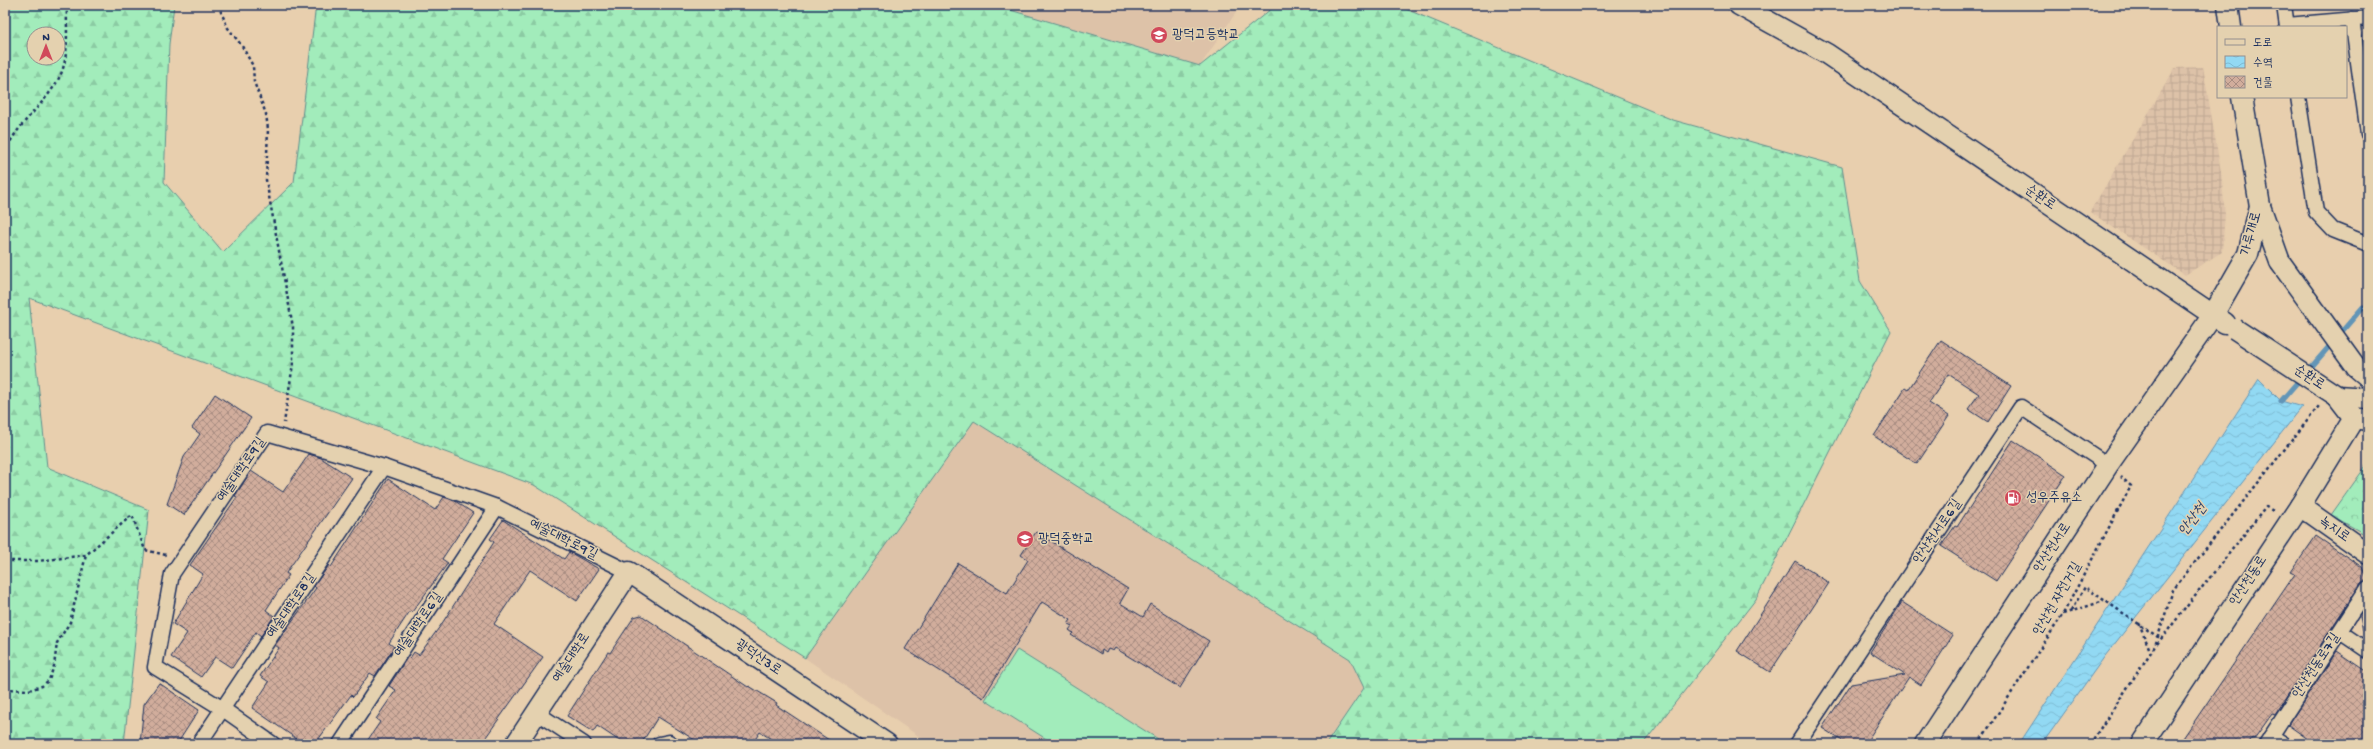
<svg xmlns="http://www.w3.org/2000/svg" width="2373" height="749" viewBox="0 0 2373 749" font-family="'Gochi Hand','Poor Story',sans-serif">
  <defs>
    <pattern id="industrial-grid" width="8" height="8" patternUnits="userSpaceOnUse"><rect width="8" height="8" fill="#ddc2a8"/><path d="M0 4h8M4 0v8" fill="none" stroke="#bda793"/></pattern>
    <pattern id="forest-firs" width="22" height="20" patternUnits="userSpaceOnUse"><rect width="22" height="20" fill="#a2ecbb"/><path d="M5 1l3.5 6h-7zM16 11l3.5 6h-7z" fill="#8bcba3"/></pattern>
    <pattern id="park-crowns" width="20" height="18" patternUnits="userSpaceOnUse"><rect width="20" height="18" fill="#a2ecbb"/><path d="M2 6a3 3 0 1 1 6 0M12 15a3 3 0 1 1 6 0" fill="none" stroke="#8bcba3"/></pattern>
    <pattern id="water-waves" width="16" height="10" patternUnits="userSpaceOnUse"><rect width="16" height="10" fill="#92d9f3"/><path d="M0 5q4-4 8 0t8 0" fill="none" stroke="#7dbbd3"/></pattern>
    <pattern id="building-cross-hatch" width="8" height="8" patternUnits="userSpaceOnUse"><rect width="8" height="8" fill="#d1ad9c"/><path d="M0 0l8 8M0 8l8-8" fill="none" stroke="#a98d82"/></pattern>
  </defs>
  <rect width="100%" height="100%" fill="#e8cfae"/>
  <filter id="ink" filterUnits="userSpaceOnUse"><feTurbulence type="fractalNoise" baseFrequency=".025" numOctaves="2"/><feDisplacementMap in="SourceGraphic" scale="8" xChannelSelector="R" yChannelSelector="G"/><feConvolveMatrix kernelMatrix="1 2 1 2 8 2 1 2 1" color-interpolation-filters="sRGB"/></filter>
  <g filter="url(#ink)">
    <g fill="#ddc2a8">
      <path d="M993,5h248l-41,61z"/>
      <path d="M974,421l376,238 14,29 -38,56h-396l-125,-86z"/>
    </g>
    <path fill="url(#industrial-grid)" d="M2203,67l18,105 4,42 -3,38 -37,23 -95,-63 85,-144z"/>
    <path fill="#a2ecbb" stroke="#5e8e8c" d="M1017,650l149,94h-112l-69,-44z"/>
    <path fill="url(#forest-firs)" stroke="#5e8e8c" fill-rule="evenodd" d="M5,5h169l-5,39 -5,138 59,70 71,-70 22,-177h677l207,61 76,-61h120l277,115 169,47 18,114 31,50 -135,268 -113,145h-317l38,-56 -14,-29 -376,-238 -169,237 -271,-173 -505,-187 18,169 102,43 -25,234h-119zM34,34h24v24h-24z"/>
    <path fill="url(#park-crowns)" stroke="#5e8e8c" d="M2368,463v73l-37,-21z"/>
    <path fill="url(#water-waves)" stroke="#6295b7" d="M2259,379l22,22 21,6 -197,249 -63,88h-23z"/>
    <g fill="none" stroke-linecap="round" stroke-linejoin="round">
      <g stroke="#6295b7" stroke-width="5">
        <path d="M2338,336l25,-29h5"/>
        <path d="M2307,372l26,-30"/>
        <path d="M2281,401l20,-23"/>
      </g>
    </g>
    <g fill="url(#building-cross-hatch)" stroke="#1b2f5e">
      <path d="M1941,340l70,46 -23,36 -20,-13 11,-15 -31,-20 -19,29 20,13 -32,48 -43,-28 31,-48 3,2z"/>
      <path d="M215,394l36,24 -67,97 -17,-11 17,-47 16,-23 -8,-6z"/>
      <path d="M2013,440l53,35 -70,106 -55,-35 14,-20 2,1z"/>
      <path d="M309,454l12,4 31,20 -66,95 3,2 -23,35 8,6 -13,20 -5,-4 -24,36 -17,-11 -14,20 -30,-20 16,-24 -14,-9 30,-50 -13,-9 47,-68 -2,-1 16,-25 32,21z"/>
      <path d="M388,479l47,31 9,-13 11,4 18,12 -31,46 6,4 -36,49 -2,-1 -21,32 5,4 -19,29 -5,-3 -17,24 -2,-2 -36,49h-11l-52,-36 17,-26 -9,-6 19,-28 -4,-3 41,-57 -2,-2 15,-21 2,2z"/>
      <path d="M503,520l61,39 5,-7 30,17 -22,32 -47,-31 -36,54 49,33 -62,87h-116l15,-22 -4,-3 20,-29 -7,-4 19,-30 2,2 4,-6 5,3 22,-30 53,-83 -4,-3z"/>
      <path d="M1036,532l92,57 -8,14 23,14 7,-13 59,37 -29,47 -65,-40 -2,3 -5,-2 -2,4 -4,-3 -1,4 -30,-19 2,-2 -4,-3 3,-4 -4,-2 3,-4 -29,-18 -59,96 -78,-49 53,-86 49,30 21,-33 -7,-5z"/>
      <path d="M2316,536l46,31 5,13 -6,3 -86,132 -3,-1 -18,25 -2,-1 -4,6h-69l116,-170 -4,-2z"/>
      <path d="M1795,561l34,22 -59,89 -33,-21z"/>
      <path d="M1902,602l51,33 -32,50 -12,-8 -44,67h-18l-25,-16 29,-44 54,-9 -35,-23z"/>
      <path d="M2368,604v26h-5l-3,-13z"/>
      <path d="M641,615l107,72 1,-1 28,17 -1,2 59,39h-56l-19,-12 -8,12h-51l-43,-27 -17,27h-17l-27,-18 -4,6 -26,-16 41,-64 2,1 24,-36z"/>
      <path d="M2337,651l31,21v72h-53l-27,-19z"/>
      <path d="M159,683l40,27 -22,34h-37l4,-40z"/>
    </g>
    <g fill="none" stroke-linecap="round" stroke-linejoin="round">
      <g stroke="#1b2f5e" stroke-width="17">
        <g id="street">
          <path d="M2284,5l3,22"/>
          <path d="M2352,19l16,115"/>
          <path d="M2287,25l81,-7"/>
          <path d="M2298,97l18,115 17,18 35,14"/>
          <path d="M2340,632l28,19"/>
          <path d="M537,713l47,31"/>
          <path d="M2271,736l13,8"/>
          <path d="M199,744l185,-277"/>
          <path d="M273,744l-50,-35 -68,-42 17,-93 95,-141 117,34 113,40 132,65"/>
          <path d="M340,744l157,-237"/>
          <path d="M659,744l10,-2 3,2"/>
          <path d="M1797,744l224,-337 87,58"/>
          <path d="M2266,744l102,-156"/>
        </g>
      </g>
      <g stroke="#1b2f5e" stroke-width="23">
        <g id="secondary">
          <path d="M1739,5l88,49 398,269"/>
          <path d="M2228,5l3,22"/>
          <path d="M2260,206l20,56"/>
          <path d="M2356,367l12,10"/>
          <path d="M2337,396l17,22 14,2"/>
          <path d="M2337,396l31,2"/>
          <path d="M2300,506l68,48"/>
          <path d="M516,744l113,-172 258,172"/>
          <path d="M1925,744l183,-279 105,-150 35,-61 12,-48 -18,-109"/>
          <path d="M2142,744l158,-238 54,-88"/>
        </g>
      </g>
      <g stroke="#1b2f5e" stroke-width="2.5" stroke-dasharray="3 3" stroke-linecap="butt">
        <path d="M218,5l10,23 14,18 11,20 1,16 12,32 2,15 -2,51 27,147v37l-9,59"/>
        <path d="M5,8l8,-3"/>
        <path d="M5,152c12,-29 40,-47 54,-74 11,-20 7,-51 8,-73"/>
        <path d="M5,561h33l48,-6 46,-40 13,35 21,5"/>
        <path d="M2071,611l14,-24 73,50"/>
        <path d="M2063,614l41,-13"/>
        <path d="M2139,623l12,30"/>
        <path d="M2157,644l109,-137 9,5"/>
        <path d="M5,689l24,1 13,-4 7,-6 5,-14 3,-23 13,-21 16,-67"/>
        <path d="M1978,744l85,-130 68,-128 -10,-9"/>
        <path d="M2090,744l65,-98 18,-56 146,-184"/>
      </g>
      <use href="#street" stroke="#e4d1af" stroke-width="14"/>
      <use href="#secondary" stroke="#e4d1af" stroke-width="20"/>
      <g stroke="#1b2f5e" stroke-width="23" stroke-linecap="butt">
        <g id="secondary-bridge">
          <path d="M2280,262l76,105"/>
          <path d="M2235,329l102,67"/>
        </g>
      </g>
      <use href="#secondary-bridge" stroke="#e4d1af" stroke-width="20"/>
    </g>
  </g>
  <defs>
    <g id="school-disc" transform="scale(0.9)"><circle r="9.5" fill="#d1495b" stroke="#e4d1af"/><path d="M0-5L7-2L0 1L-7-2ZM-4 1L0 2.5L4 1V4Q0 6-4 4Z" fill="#fff"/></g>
    <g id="fuel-disc" transform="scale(0.9)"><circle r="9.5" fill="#d1495b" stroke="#e4d1af"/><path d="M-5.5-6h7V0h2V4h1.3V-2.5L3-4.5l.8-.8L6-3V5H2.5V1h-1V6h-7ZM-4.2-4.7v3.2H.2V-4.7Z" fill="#fff"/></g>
  </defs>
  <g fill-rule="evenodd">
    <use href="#school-disc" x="1159" y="35"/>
    <use href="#fuel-disc" x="2013" y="498"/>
    <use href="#school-disc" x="1025" y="539"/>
  </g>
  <g text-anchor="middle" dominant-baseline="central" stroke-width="3" stroke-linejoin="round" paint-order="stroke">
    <g font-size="14" fill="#1b2f5e" stroke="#e4d1af" text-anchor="start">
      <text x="1172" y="35">광덕고등학교</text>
      <text x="2026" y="498">성우주유소</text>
      <text x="1038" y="539">광덕중학교</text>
    </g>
    <g font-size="14" fill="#1b2f5e" stroke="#e4d1af">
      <text transform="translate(2040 198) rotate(34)">순환로</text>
      <text transform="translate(2252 234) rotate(-75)">가루개로</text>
      <text transform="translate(2309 378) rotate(33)">순환로</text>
      <text transform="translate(242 470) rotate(-56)">예술대학로9길</text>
      <text transform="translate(2334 530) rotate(35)">녹지로</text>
      <text transform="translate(1938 532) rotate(-56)">안산천서로6길</text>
      <text transform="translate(563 540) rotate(26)">예술대학로9길</text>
      <text transform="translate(2053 548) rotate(-57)">안산천서로</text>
      <text transform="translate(2249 581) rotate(-57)">안산천동로</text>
      <text transform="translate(2058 599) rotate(-60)">안산천 자전거길</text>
      <text transform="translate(292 606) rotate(-56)">예술대학로8길</text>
      <text transform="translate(419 625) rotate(-56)">예술대학로6길</text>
      <text transform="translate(572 658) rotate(-57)">예술대학로</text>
      <text transform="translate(758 658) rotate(34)">광덕산3로</text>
      <text transform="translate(2317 666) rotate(-57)">안산천동로7길</text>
    </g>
    <g font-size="15" font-style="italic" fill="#27406d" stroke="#e4d1af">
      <text transform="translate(2193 520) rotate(-53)">안산천</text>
    </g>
  </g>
  <rect width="2373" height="749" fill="none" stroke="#e4d1af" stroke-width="20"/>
  <rect x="10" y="10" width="2353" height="729" fill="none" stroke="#1b2f5e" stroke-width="1.5" filter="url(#ink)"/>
  <rect x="2217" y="26" width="130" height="72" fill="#e4d1af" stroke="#94908f"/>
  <rect x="2225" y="39" width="20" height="6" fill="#e4d1af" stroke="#94908f"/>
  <text x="2253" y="46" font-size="12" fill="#1b2f5e">도로</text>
  <rect x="2225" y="56" width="20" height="12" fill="url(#water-waves)" stroke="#94908f"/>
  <text x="2253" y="66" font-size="12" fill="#1b2f5e">수역</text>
  <rect x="2225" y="76" width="20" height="12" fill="url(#building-cross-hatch)" stroke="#94908f"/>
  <text x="2253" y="86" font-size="12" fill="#1b2f5e">건물</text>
  <g transform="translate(46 46)"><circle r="19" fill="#e4d1af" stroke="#94908f"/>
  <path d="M0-3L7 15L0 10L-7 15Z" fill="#d1495b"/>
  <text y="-6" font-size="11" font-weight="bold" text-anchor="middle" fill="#1b2f5e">N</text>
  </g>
</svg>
